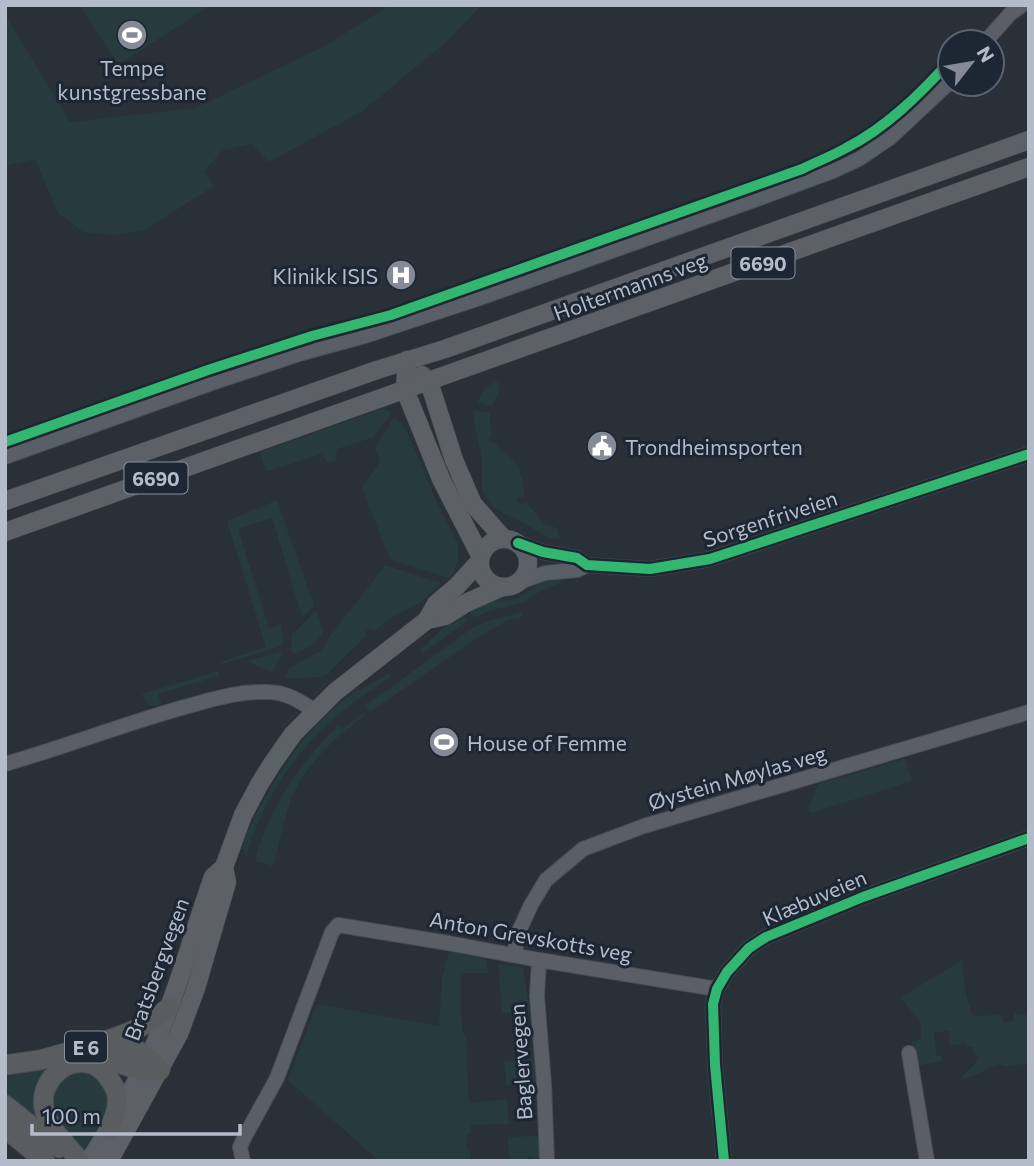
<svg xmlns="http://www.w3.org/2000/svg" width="1034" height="1166" viewBox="0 0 1034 1166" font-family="Commissioner,sans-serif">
  <rect width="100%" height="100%" fill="#2a3038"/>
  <g fill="#273a3e">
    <path d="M80,5h131l-93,60z"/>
    <path d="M390,5h92l-38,39 -83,68 -92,50 -18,-18 -28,6 -19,21 10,15 -69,44 -31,5 -31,-3 -25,-19 -23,-54 -30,7v-152l65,108 125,-14 130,-62z"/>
    <path d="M495,380l4,3 -1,11 -7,13 -14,-5 6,-10z"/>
    <path d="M386,409l5,4 -19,27 -1,-2 -34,11 -2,12 -7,2 -7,-9 -55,18 -6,-20 116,-41z"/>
    <path d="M475,410l15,3v10l2,13 -3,2 2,5 3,-1c8,11 20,16 26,28l-1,1 3,8 3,17 -8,3 3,5 7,-1 17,21 13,4 3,11c-13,1 -23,-8 -34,-15 -18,-10 -40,-14 -44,-37 -2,-11 1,-22 -1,-33 -2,-15 -9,-29 -6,-44z"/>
    <path d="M394,417l8,7 5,8 29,68 22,44v15l-5,14 -5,5 -58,-19 -28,-71 18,-26 -5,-14z"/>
    <path d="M277,500l37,106 -12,11 -30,-99 -34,11 31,99 12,-4 3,19 -6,4 -57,17v-2l45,-15 -39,-126z"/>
    <path d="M385,565l56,18 -21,20 -24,12 -21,15 -2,1 -3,-3 -5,4 2,3 -41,40 -7,2 -30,2 -4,-1 1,-5 2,-4 34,-19 6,-11z"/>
    <path d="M560,577l1,6 -17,6 -22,14 -33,8 -15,7 -5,-9 21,-8 22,-1 9,-4 16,-11 15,-7z"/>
    <path d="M316,611l7,21c-6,11 -18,18 -29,22l-3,-3 1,-16z"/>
    <path d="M523,612l-2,6 -13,2 -26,15 -112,77 -5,-6 107,-78 19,-8z"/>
    <path d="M463,613l5,8 -46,32 -2,-3 27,-26z"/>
    <path d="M283,651l-10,20 -3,1 -19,-9v-3z"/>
    <path d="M218,671l1,5 -61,18 3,10 -6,2 -7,-1 -6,-11z"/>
    <path d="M389,674l2,2c-23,17 -48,33 -69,53 -33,31 -65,84 -76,128l-3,-9c3,-16 11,-31 19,-45 22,-39 48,-78 84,-105 13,-10 29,-15 43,-24z"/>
    <path d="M364,713l1,2c-30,23 -61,50 -75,87 -7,21 -11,43 -17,64l-18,-5c13,-51 46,-100 84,-136l3,4z"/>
    <path d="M905,759l7,22 -101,32 -3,-4 10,-25z"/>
    <path d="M449,951l34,6 4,5 1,11h-27v36l1,19 4,11 3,64 38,-4 2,25 -38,1v8l-4,1v16l3,1 1,10h-92l-91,-81 29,-76 122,22 3,-48z"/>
    <path d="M962,960l4,35 7,21 29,-1 2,8 10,-2v-8l15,2v48l-22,4 -10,-3 -24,12 -14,4 19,-20 -1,-6h-3l-1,-8 -6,1 -1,-4 -16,3 -1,-16 -15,3 3,23h4l2,5 -26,5 -6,-24 10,-3v-17l-21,-24z"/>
    <path d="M498,964l25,4 7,44 -2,2 -3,-8 -5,1v5l-18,1z"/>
    <path d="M534,1059l1,25h-5l-1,-6 -5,1v5l-18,1 -2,-24z"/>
    <path d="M56,1061l-18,57 -33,-25v-21z"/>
    <path d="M77,1073c12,0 22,3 27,15 11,22 -8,43 -19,61 -7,-6 -16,-11 -21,-18 -17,-22 -17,-50 13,-58z"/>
    <path d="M531,1136l9,1 -1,24h-5l-1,-4h-5v4h-19l-1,-24z"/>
  </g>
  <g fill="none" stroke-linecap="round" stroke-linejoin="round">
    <g stroke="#484c53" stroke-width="16">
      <g id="minor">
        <path d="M985,42l25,-28 12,-9"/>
        <path d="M5,457l207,-74 87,-29 66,-18 115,-38 269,-96 84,-31 26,-12 31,-21 60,-56"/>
        <path d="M518,543l25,9 34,6 10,7 63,4 60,-10 319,-105"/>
        <path d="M517,583l28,-10 32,-3 10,-5"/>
        <path d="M5,764c62,-18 122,-41 183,-58 26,-7 52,-15 79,-14 19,0 33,9 48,19"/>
        <path d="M514,955l5,-24 12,-26 15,-25 37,-31 61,-23 385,-114"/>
        <path d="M539,960l-2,36 7,88 3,77"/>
        <path d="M909,1053l18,108"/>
        <path d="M243,1161l-3,-14 4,-9 33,-60 55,-146 6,-7 110,18 91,17 178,29"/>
        <path d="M724,1161l-9,-96 -2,-61 4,-15 10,-17 22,-24 17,-11 97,-40 166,-59"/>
      </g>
    </g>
    <g stroke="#484c55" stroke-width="19">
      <g id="major">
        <path d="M407,360l-2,30 36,89 39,76"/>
        <path d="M422,375l7,7 25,78 19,44 30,34"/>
        <path d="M5,501l372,-131 68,-21 584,-209"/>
        <path d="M5,532l1024,-365"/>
        <circle cx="504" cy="563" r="24"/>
        <path d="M427,620l18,-4 21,-13 36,-16"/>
        <path d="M89,1161c25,-40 49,-79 68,-122 22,-53 37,-108 56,-162l11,-10 19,-52 16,-30 13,-21 21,-30 42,-42 92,-72 9,-16 21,-18 22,-24"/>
        <path d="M109,1161l70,-127 17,-46 31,-106 -3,-15"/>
      </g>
    </g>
    <g stroke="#474c53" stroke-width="21">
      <g id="highway">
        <path d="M102,1042c24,-8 47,-16 66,-34"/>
        <path d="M89,1063l11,-3 12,1 30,10 18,-1"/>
        <path d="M5,1065l35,-5 57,-16 38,5 13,8 12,13"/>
        <path d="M5,1105l54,43"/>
        <path d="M5,1128l40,33"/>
        <path d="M80,1161c-11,-14 -30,-31 -35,-49 -8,-25 15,-53 42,-49 11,1 20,12 25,20 4,6 6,14 5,21 0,9 -5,18 -8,26"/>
      </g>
    </g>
    <use href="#minor" stroke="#5a5e66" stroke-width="14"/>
    <use href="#major" stroke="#5c6168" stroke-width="18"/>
    <use href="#highway" stroke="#5a5d60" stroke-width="19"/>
    <g stroke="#1d2633" stroke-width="15">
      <g id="cycleway">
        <path d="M5,442l203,-72 104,-34 79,-21 411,-146c14,-7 30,-13 44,-21 40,-20 74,-54 104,-87"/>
        <path d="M518,543l25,9 34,6 10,7 63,4 60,-10 319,-105"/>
        <path d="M724,1161l-9,-96 -2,-61 4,-15 10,-17 22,-24 17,-11 97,-40 166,-59"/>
      </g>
    </g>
    <use href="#cycleway" stroke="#33b770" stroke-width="10"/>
  </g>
  <defs>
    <g id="stadium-disc" transform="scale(1.575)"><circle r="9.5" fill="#848b96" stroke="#1d2633"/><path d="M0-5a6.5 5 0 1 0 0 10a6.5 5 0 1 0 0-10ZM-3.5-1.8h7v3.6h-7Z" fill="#fff"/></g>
    <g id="hospital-disc" transform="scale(1.575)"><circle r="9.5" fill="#848b96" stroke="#1d2633"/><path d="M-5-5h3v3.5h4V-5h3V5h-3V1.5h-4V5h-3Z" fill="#fff"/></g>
    <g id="civic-disc" transform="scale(1.575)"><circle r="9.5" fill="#848b96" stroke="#1d2633"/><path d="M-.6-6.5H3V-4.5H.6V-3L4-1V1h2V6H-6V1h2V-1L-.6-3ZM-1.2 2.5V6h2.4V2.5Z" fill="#fff"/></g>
  </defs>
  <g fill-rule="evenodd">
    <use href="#stadium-disc" x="132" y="35"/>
    <use href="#hospital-disc" x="401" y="275"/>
    <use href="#civic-disc" x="602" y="446"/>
    <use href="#stadium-disc" x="444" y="742"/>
  </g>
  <g text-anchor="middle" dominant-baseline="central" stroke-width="6" stroke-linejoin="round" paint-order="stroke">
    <g fill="#1d2633" stroke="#878f9c" stroke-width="2">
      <rect x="731.5" y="247.5" width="63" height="31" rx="5"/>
      <rect x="124.5" y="462.5" width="63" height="31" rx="5"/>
      <rect x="65" y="1031.5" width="42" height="31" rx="5"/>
    </g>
    <g font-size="19" font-weight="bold" fill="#b4bcc9">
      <text x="763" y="263">6690</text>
      <text x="156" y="478">6690</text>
      <text x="86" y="1047">E 6</text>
    </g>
    <g font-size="21" fill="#b4bcc9" stroke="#1d2633" text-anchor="start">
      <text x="132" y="67" text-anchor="middle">Tempe<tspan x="132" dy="24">kunstgressbane</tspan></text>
      <text x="378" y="275" text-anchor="end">Klinikk ISIS</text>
      <text x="625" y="446">Trondheimsporten</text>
      <text x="467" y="742">House of Femme</text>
    </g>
    <g font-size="21" fill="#b4bcc9" stroke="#1d2633">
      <text transform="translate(630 286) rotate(-20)">Holtermanns veg</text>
      <text transform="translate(770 518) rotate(-18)">Sorgenfriveien</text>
      <text transform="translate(737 777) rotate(-16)">Øystein Møylas veg</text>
      <text transform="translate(814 897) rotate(-23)">Klæbuveien</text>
      <text transform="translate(531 936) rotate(10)">Anton Grevskotts veg</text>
      <text transform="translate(156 969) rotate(-70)">Bratsbergvegen</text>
      <text transform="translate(520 1062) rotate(-94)">Baglervegen</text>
    </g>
  </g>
  <rect width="1034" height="1166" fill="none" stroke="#b4bcc9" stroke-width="14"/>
  <g transform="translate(971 63) rotate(59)"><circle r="33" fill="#1d2633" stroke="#59626f" stroke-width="2"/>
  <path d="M0-5L12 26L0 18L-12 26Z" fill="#848b96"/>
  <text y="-10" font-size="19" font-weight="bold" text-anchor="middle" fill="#b4bcc9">N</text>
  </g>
  <path d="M32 1124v10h208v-10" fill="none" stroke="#b4bcc9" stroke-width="3.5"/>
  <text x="42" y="1124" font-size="21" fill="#b4bcc9" stroke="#1d2633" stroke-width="5" paint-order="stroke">100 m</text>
</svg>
